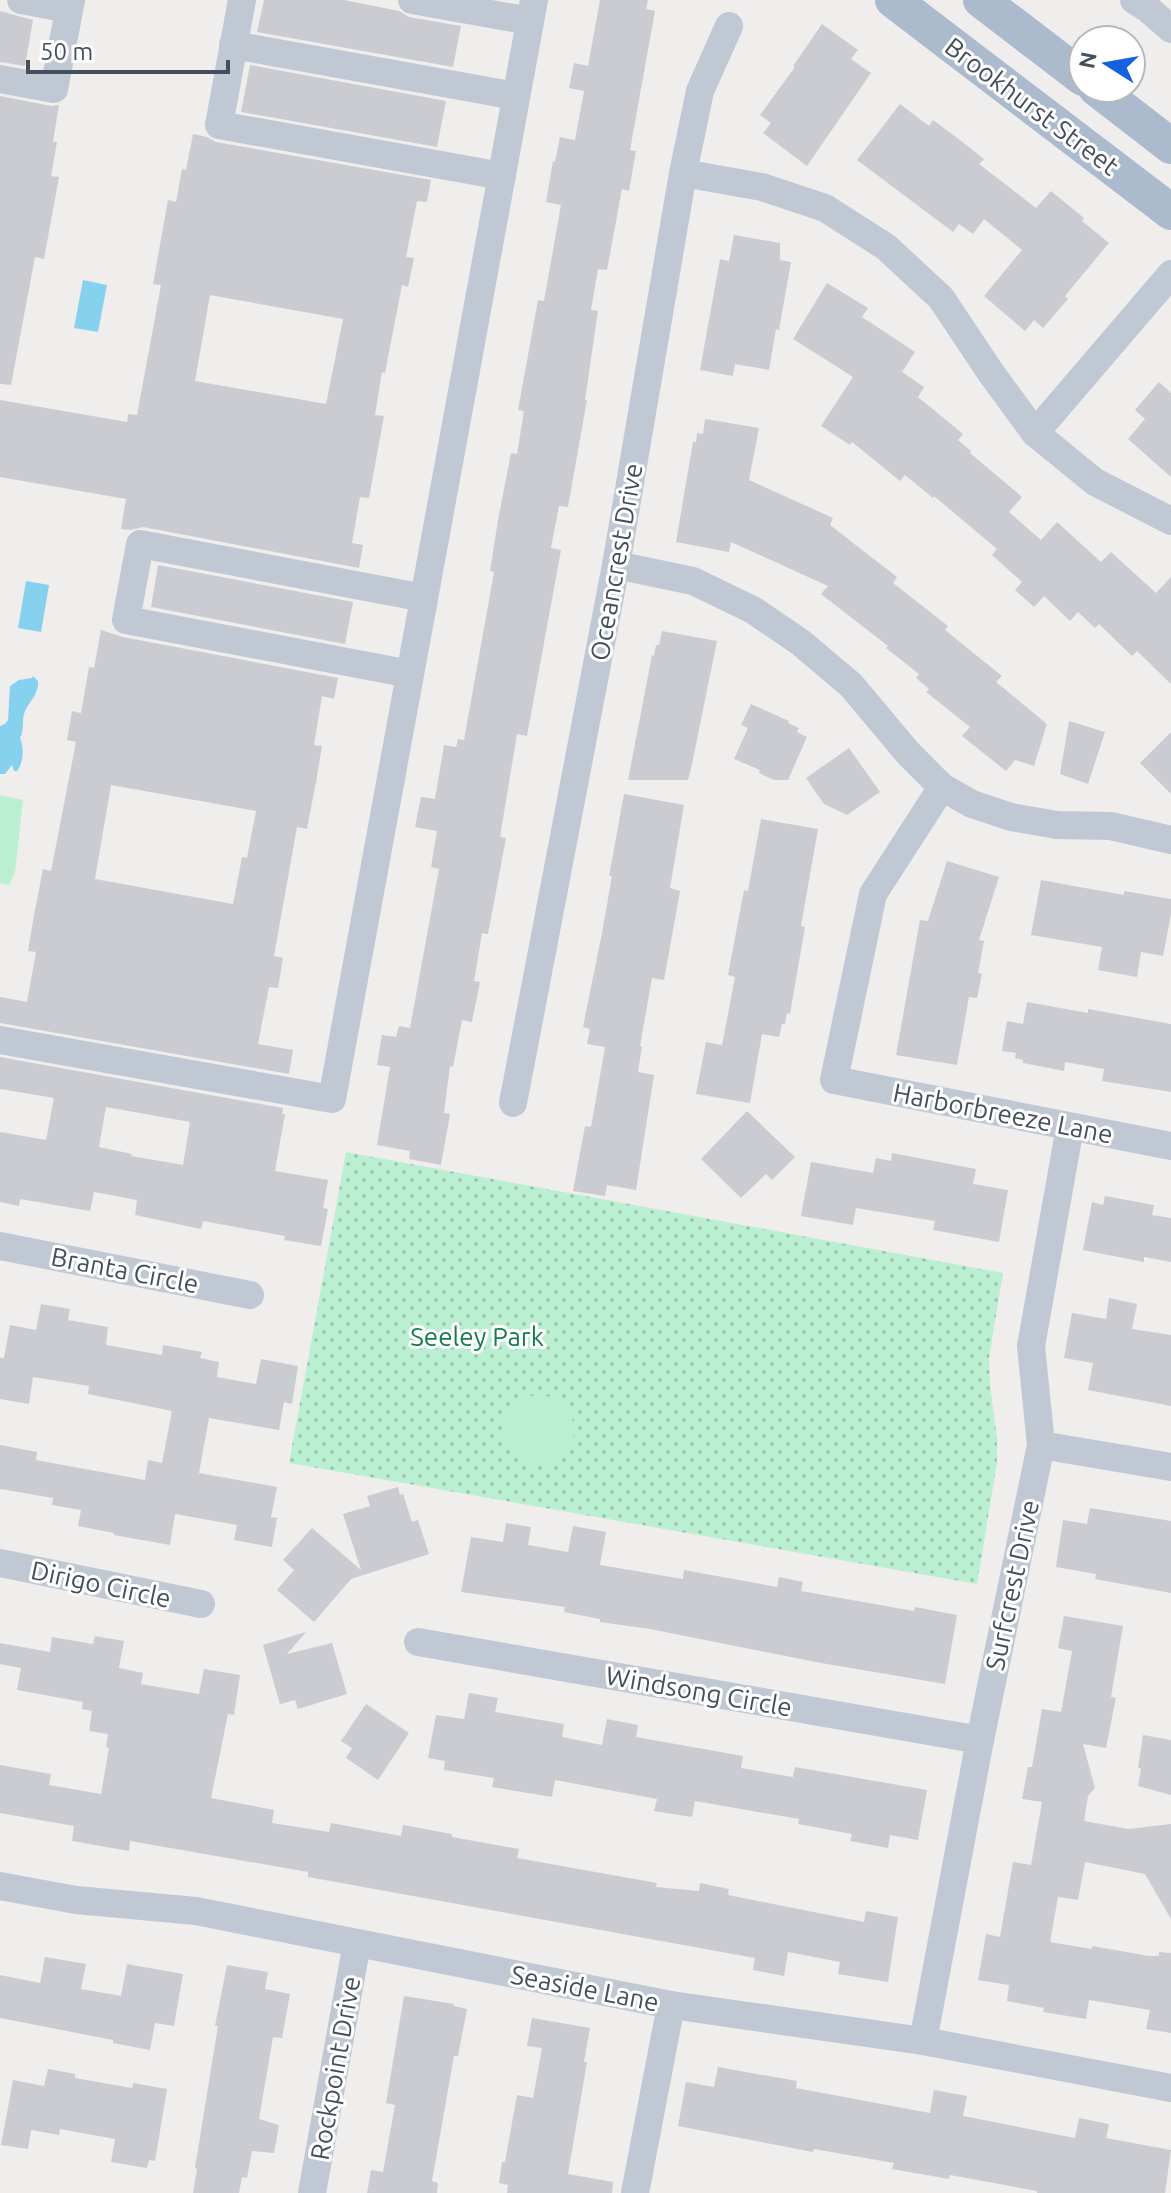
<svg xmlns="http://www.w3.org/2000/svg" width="1171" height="2193" viewBox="0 0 1171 2193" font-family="Ubuntu,sans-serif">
  <defs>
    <pattern id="park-dots" width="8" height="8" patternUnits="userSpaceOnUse" patternTransform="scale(2)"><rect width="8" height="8" fill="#baefd2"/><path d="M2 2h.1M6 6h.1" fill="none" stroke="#99c4ad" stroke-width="1.8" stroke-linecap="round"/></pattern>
  </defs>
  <rect width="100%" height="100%" fill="#f0eded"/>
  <path fill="url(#park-dots)" d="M346,1152l657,121 -14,85 1,27 7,54v24l-20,121 -688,-121z"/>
  <g fill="#baefd2">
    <path d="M0,795l23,5 -8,72 -6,13 -9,-2z"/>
    <circle cx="539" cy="1430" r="35"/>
  </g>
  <g fill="#86d1ed">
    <path d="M83,280l24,5 -9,47 -24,-4z"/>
    <path d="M26,581l23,4 -8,47 -23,-4z"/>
    <path d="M33,676l5,5c1,13 -8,19 -13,30 -4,9 0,18 -5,27 4,9 4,24 -3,33h-3l-2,-6 -7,9h-5v-48l5,-2 3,-4 2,-34 9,-6 13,-2z"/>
  </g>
  <g fill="#caccd2" fill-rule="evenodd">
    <path d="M264,0h80l55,11 10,6 52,9 -8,41 -196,-35z"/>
    <path d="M600,0h48l-2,9 9,2 -25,139 6,1 -7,40 -7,-2 -15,81 -9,-1 -7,41 7,1 -13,89h2l-19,107 -9,-1 -8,42 10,2 -34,186 -10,-2 -17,103 6,1 -18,96 -6,-1 -8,48 6,1 -8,40 -10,-2 -9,47 -3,-1 -6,47 6,1 -9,51 -32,-6 1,-8 -33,-6 13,-78 -13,-2 5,-30 14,2 3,-11 11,2 29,-159 -8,-2 6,-36 -22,-4 6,-30 14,2 9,-54 12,2 2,-8 6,1 30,-168 -4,-1 8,-51 13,-67 6,1 7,-43 -6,-1 20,-110 6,1 17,-96 -15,-3 7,-41 2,1 5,-25 15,3 9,-49 -15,-3 5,-25 14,3z"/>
    <path d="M0,11l33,9 -8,46 -25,-4z"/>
    <path d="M822,24l36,26 -7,9 20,14 -64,93 -44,-33 8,-10 -11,-8 35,-48 -2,-1z"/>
    <path d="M250,65l196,36 -9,46 -196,-35z"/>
    <path d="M0,96l51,10 8,-1 -6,37h4l-6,34 8,1 -15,82 -9,-2 -24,128 -11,-1z"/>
    <path d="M900,104l29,22 4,-6 23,17 28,22 -5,5 57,44 15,-17 33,27 -2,3 27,22 -44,53 3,3 -25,29 -9,-8 -9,11 -41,-35 38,-46 -38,-31 -11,15 -14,-10 -6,8 -96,-72z"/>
    <path d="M193,134l14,3 9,5 215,38 -4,22 -10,-1 -11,56 8,1 -6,29 -6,-2 -17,88 -3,-1 -7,43 9,1 -15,82 -9,-1 -8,46 11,2 -4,23 -216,-41 -12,3 -10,-1 5,-30 -126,-22v-77l127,22 1,-8 9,1 24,-130 -8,-1 15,-84 8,2 6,-33 4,1zM210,295l133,24 -17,85 -131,-23z"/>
    <path d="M734,235l46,8v17l11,2 -12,68 -3,-1 -7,41 -34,-6 -2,12 -33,-6 20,-111 9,2z"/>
    <path d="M827,283l41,25 -6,9 53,35 -13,20 22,15 -6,10 45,37 -5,6 13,11 -1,2 52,44 -13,15 32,28 16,-18 44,40 10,-10 45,41 15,-16v107l-34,-33 -5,5 -33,-32 -4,4 -17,-16 -8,9 -26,-25 -10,11 -19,-17 7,-8 -30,-27 5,-6 -63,-53 -1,2 -28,-23 -5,6 -48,-39 -2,3 -29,-19 32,-49 -60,-38z"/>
    <path d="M1159,382l12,11v84l-43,-38 17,-20 -10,-9z"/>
    <path d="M705,419l54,9 -10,52 84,38 -3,7 67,52 -4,6 55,43 -3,4 57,46 -6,6 51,42 -13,42 -19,-6 -9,11 -44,-35 8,-9 -44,-35 3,-3 -13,-11 3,-4 -33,-26 2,-2 -67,-52 7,-8 -97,-44 -2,10 -53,-10 17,-100h3l1,-9 6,1z"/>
    <path d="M158,565l195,37 -8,42 -194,-37z"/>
    <path d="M101,630l22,7 215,41 -4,21 -12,-3 -8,49 8,1 -6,36 -9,47 -10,-2 -23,129 9,2 -5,30 -9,-1 -11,57 35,6 -4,24 -289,-51v-26l27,5 9,-50 -8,-1 6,-36 9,-46 8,2 25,-129 -9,-2 5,-29 9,2 8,-46 5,1zM111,785l145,26 -9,47 -5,-1 -9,47 -138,-25z"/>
    <path d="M662,631l55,10 -26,128 -3,11h-60l24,-125 2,1 2,-11h3z"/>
    <path d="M751,704l38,17 -1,2 11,5 -2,4 10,5 -19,43h-14l-15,-7 1,-3 -26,-11 14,-31 -7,-3z"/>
    <path d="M1069,721l36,11 -17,52 -28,-10z"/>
    <path d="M1171,732v62l-31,-31z"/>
    <path d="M849,748l31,44 -33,23 -23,-11 -18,-26z"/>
    <path d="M624,794l60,11 -14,83 10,3 -16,89 -12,-2 -12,68h2l-4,26 16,3 -18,115 -29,-5 -2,11 -32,-5 12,-65 6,1 14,-80 -18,-3 3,-15 -7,-2 19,-94 10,-57h-3z"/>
    <path d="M761,819l57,10 -17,97 4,1 -15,87 -3,-1 -2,11h-3l-3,13 -17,-3 -12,69 -54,-9 10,-52 16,3 13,-68 -7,-2 16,-85 4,1z"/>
    <path d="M947,861l52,16 -20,63 5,1 -6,32 4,1 -5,24 -8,-1 -12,68 -61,-10 24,-135 8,1z"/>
    <path d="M1041,880l83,15v-4l47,8v15l-8,42 -22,-4 -4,25 -39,-7 4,-23 -71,-12z"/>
    <path d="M1027,1002l61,11v-4l83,15v68l-69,-11 2,-12 -39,-7 -1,9 -41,-8v-3l-8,-2 1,-5 -14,-2 5,-30 16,3z"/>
    <path d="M0,1057l283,51 -1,6h3l-10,57 53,9 -5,28 5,1 -7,37 -37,-6 1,-4 -82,-15 -2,8 -66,-14 2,-15 -43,-8 -4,19 -70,-12 -1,7 -19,-4v-70l46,8 8,-42 -54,-9zM106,1107l84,15 -7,43 -52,-9 1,-2 -33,-7z"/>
    <path d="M747,1111l48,46 -23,23 -6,-6 -25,24 -40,-39z"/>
    <path d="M892,1153l84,16 -3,15 35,6 -9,52 -66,-12 2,-9 -79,-13 -3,17 -52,-9 10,-54 62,11 3,-15 15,3z"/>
    <path d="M1105,1196l49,9 -2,10 19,3v44l-27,-5v5l-61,-12 9,-48 11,3z"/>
    <path d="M1109,1298l28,6 -5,25 39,6v71l-83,-16 5,-27 -29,-5 8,-45 34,6z"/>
    <path d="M41,1304l29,5 -2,11 40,7 -2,18 56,10 1,-10 39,7 -2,6 19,4 -2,15 39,7 5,-25 37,7 -6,38 -8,-2 -5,28 -70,-12 -10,55 78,14 -6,30 6,1 -5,29 -38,-7 3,-15 -62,-11 -5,31 -56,-10v-2l-36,-7 3,-16 -29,-5 1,-7 -53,-9v-44l37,7 -1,8 109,20 3,-20 14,3 10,-52 -84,-17 1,-8 -56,-9 -4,27 -29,-5v-41h4l6,-33 26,5z"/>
    <path d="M398,1487l2,8 3,-1 9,28 6,-2 11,34 -78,25 -37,43 -37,-32 17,-20 -11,-10 29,-32 49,42 -18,-56 27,-8 -3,-10z"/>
    <path d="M1090,1508l81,13v72l-76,-14 1,-5 -40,-7 7,-47 24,4z"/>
    <path d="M506,1523l25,4 -3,18 40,7 5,-26 33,6 -6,33 83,14 1,-9 93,17 2,-10 24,5 -2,9 113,20 1,-4 42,8 -12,69 -124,-21 -171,-34 -50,-7v-3l-36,-7 1,-5 -104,-15 10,-55 32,5z"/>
    <path d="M1064,1616l59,10 -12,71 5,1 -10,50 -23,-4 12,44 -7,8 -4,25 44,8 43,-5v95l-26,-45 -60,-12 -7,38 -20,-3 -8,45 42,7v-3l57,10h10v-4l12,1v80l-25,-4 4,-19 -61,-10 -3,19 -43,-7 1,-4 -37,-7 2,-16 -31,-5 8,-46 14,3 13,-75 18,3 11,-63 -20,-3 6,-32h4l10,-58 19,3 11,-61 -14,-3z"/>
    <path d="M306,1632l-19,22 45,-11 15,51 -49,15 -3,-9 -15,4 -17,-59z"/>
    <path d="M95,1636l29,5 -5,27 24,5 -2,11 58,10 5,-25 36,6 -6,40 -6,-1 -17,84 63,12 -2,13 57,9 2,-9 70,13 2,-11 49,9v3l67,12 -2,9 140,25 -1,4 43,4 1,-8 29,6 -1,6 136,27 2,-11 32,6 -10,65 -50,-8 2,-12 -52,-10 -4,24 -31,-6 2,-12 -447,-81v-5l-178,-31 -1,10 -57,-10 2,-15 -74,-13v-48l51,9 -2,11 52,9 8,-46 -3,-1 2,-13 -19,-3 3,-20 -10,-2 1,-7 -66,-12 4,-22 -21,-4v-21l50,9 2,-15 41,7z"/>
    <path d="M469,1693l29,5 -3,14 69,12 -2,13 40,8 5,-26 31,6 -2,12 107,19 -2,12 52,9 2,-10 132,23 -9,50 -28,-5 -2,13 -38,-7 2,-7 -54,-10 1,-5 -104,-18 -3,16 -38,-6 3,-12 -102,-19 -3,17 -60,-10 2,-9 -50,-8 1,-9 -17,-3 8,-43 28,4z"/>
    <path d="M366,1704l43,29 -31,47 -32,-22 6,-10 -11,-7z"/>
    <path d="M1143,1735l28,5v55l-33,-9 3,-18h-3z"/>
    <path d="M45,1957l41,7 -5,25 40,7 6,-32 56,10 -9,52 -19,-3 -5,27 -37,-7v-3l-113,-22v-43l40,8z"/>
    <path d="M227,1965l41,7 -3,17 25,5 -8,44 -9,-1 -14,82 20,6 -5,28 -22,-2 -5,27 -5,-1 -3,16h-46l4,-24 -2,-1 23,-142h-3z"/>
    <path d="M404,1996l50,8v2l13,3 -9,47h-4l-22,125 6,2 -1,10h-70l4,-23 12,2 12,-67 -9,-2z"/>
    <path d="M532,2018l58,10 -6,34h3l-19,112 45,8 -1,11h-105l1,-8 -9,-2 3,-21h3l12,-67 16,3 9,-50 -15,-2z"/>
    <path d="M718,2067l79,14 -1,7 134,25 4,-23 33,6 -4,20 112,22 4,-20 30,6 -3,14 65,12 -6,43h-128v-2l-87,-16 -1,4 -57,-10 2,-6 -80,-14 -1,3 -135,-26 8,-44 28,5z"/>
    <path d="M48,2069l27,5v4l57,10 1,-5 34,6 -12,72 -6,-1 -2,8 -36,-6 4,-23 -55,-10 -1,6 -28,-5 -3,19 -27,-4 12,-65 31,6z"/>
  </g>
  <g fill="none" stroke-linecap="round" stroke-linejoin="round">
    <g stroke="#c0c8d3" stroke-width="28">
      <path d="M21,0l48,9"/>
      <path d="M242,0l-23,125 283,51"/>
      <path d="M412,0l118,21"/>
      <path d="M1134,0l14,9 23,20"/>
      <path d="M233,45l283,51"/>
      <path d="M0,79l54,10 17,-89"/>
      <path d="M683,173l79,14 63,21 61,39 55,51 50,75 44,60 60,49 76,39"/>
      <path d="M1035,433l136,-159"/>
      <path d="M616,565l77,16 60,29 47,32 51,43 57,68 34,34 30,17 39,13 46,8 54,1 60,14"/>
      <path d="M410,674l-284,-54 14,-76 284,54"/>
      <path d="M942,787l-69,107 -39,186 337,66"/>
      <path d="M0,1040l332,59 202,-1099"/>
      <path d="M513,1103l103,-538 67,-392 17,-82 29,-65"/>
      <path d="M0,1246l250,49"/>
      <path d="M1041,1445l130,22"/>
      <path d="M0,1563l201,41"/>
      <path d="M418,1642l562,98"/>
      <path d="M0,1886l76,14 120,11 475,94 252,36 248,47"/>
      <path d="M923,2041l57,-301 61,-295 -10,-99 39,-219"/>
      <path d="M312,2193l45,-250"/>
      <path d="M635,2193l36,-188"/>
    </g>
    <g stroke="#acbacd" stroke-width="36">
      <path d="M893,0l278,212"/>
      <path d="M981,0l102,78"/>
      <path d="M1096,88l75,58"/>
    </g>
  </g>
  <g text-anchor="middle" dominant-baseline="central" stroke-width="6" stroke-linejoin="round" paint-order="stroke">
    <g font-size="26" fill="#454f5b" stroke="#fff">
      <text transform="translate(1032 106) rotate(37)">Brookhurst Street</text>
      <text transform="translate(616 562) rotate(-80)">Oceancrest Drive</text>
      <text transform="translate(1003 1113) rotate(11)">Harborbreeze Lane</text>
      <text transform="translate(125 1270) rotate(11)">Branta Circle</text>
      <text transform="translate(101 1584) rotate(12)">Dirigo Circle</text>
      <text transform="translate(1012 1585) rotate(-78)">Surfcrest Drive</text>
      <text transform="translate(699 1691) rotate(10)">Windsong Circle</text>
      <text transform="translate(585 1988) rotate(11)">Seaside Lane</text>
      <text transform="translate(335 2068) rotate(-80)">Rockpoint Drive</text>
    </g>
    <g font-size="26" fill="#157d50" stroke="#fff">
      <text x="477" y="1336">Seeley Park</text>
    </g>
  </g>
  <g transform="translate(1107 64) rotate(281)"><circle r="38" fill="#ffffff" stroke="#b5b9bd" stroke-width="2"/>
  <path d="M0-6L14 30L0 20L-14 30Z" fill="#1661e0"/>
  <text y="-12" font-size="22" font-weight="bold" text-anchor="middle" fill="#454f5b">N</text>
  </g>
  <path d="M28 60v12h200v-12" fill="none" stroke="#454f5b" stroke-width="4"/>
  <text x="40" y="60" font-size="24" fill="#454f5b" stroke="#ffffff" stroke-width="6" paint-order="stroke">50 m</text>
</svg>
